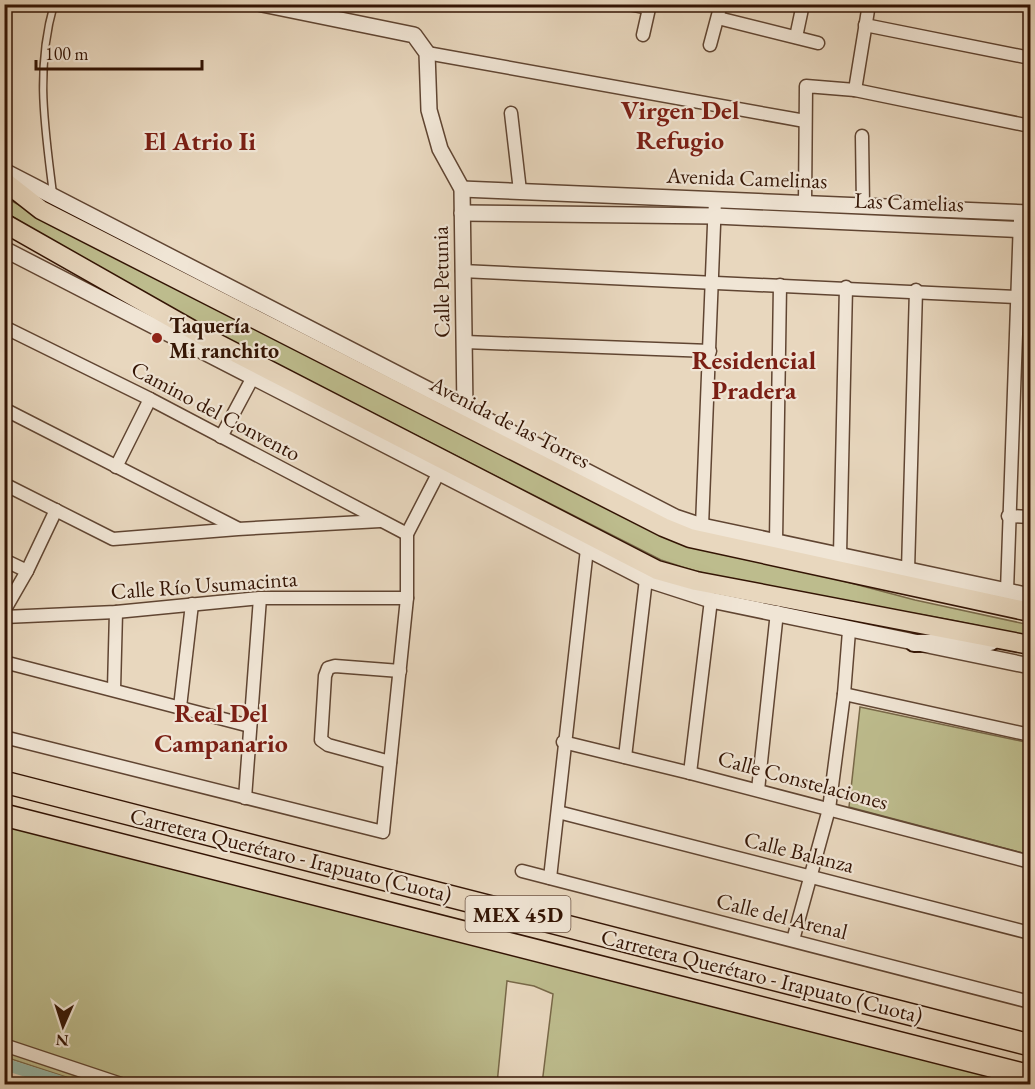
<svg xmlns="http://www.w3.org/2000/svg" width="1035" height="1089" viewBox="0 0 1035 1089" font-family="'EB Garamond',serif">
  <rect width="100%" height="100%" fill="#e8d7be"/>
  <filter id="stains"><feTurbulence type="fractalNoise" baseFrequency=".00333" numOctaves="4"/><feColorMatrix values="0 0 0 0 .2 0 0 0 0 .09 0 0 0 0 .02 0 0 0 .5 -.17"/></filter>
  <radialGradient id="worn" r=".72"><stop offset=".6" stop-color="#630" stop-opacity="0"/><stop offset="1" stop-color="#630" stop-opacity=".3"/></radialGradient>
  <g fill="#bdbc8d" stroke="#786848" stroke-width="1.5">
    <path d="M4,197l246,128 582,253 83,22 115,25v12c-43,-10 -86,-19 -130,-26 -80,-14 -162,-24 -239,-51l-530,-270 -126,-78z"/>
    <path d="M860,707l170,36v112l-181,-48z"/>
    <path d="M4,823l1024,261h-486l11,-90 -19,-8 -27,-5 -10,103h-410l-82,-27z"/>
  </g>
  <g fill="none" stroke-linecap="round" stroke-linejoin="round">
    <path stroke="#98baab" stroke-width="12" d="M4,1064l64,20"/>
    <g stroke="#604532" stroke-width="9">
      <path id="service" d="M53,194c-8,-66 -18,-124 1,-190"/>
    </g>
    <g stroke="#604532" stroke-width="15">
      <g id="minor">
        <path d="M628,4l21,4"/>
        <path d="M718,18l100,25"/>
        <path d="M865,25l165,33"/>
        <path d="M643,35l7,-31"/>
        <path d="M796,37l7,-33"/>
        <path d="M710,45l11,-41"/>
        <path d="M427,53l378,68"/>
        <path d="M855,90l14,-86"/>
        <path d="M511,113l9,78"/>
        <path d="M862,136l1,70"/>
        <path d="M805,203l1,-117 49,4 175,36"/>
        <path d="M462,271l554,26"/>
        <path d="M4,327l146,72 257,135"/>
        <path d="M465,342l245,9"/>
        <path d="M4,409l233,119"/>
        <path d="M221,437l32,-60"/>
        <path d="M116,467l34,-68"/>
        <path d="M4,484l109,55 125,-10 142,-8"/>
        <path d="M1008,516l22,1"/>
        <path d="M702,526l13,-326"/>
        <path d="M776,541l4,-256"/>
        <path d="M840,555l6,-268"/>
        <path d="M4,560l23,11"/>
        <path d="M908,570l8,-280"/>
        <path d="M1007,591l13,-371"/>
        <path d="M4,611l23,-40 29,-61"/>
        <path d="M4,617l112,-5 144,-14h147"/>
        <path d="M4,662l246,64"/>
        <path d="M114,689l2,-77"/>
        <path d="M844,694l186,41"/>
        <path d="M180,707l12,-103"/>
        <path d="M4,737l379,95 24,-234v-64l32,-62"/>
        <path d="M563,742l127,31 340,89"/>
        <path d="M625,757l21,-178"/>
        <path d="M390,762l-62,-17 -7,-5 4,-64 3,-8 7,-2 65,5"/>
        <path d="M690,773l21,-173"/>
        <path d="M758,790l19,-178"/>
        <path d="M245,798l15,-200"/>
        <path d="M558,812l472,121"/>
        <path d="M522,871l508,131"/>
        <path d="M550,878l37,-329"/>
        <path d="M793,940l36,-131 15,-115 5,-63"/>
        <path d="M4,1045l117,39"/>
      </g>
    </g>
    <g stroke="#604532" stroke-width="18">
      <g id="tertiary">
        <path d="M262,4l152,31 13,18 2,57 11,39 22,40 3,221"/>
        <path d="M4,171l671,346 27,9 328,70"/>
        <path d="M462,189l568,24"/>
        <path d="M462,213l253,3 315,14"/>
        <path d="M4,249l642,330 65,21 319,66"/>
      </g>
    </g>
    <g stroke="#331404" stroke-width="20">
      <path id="secondary" d="M914,643l77,-1"/>
    </g>
    <g stroke="#331404" stroke-width="21">
      <g id="primary">
        <path d="M4,181l37,29 622,317 27,11 340,74"/>
        <path d="M4,223l201,114 452,233 39,11 334,64"/>
      </g>
    </g>
    <g stroke="#331404" stroke-width="24">
      <g id="motorway">
        <path d="M4,782l1026,263"/>
        <path d="M4,815l1026,261"/>
      </g>
    </g>
    <use href="#service" stroke="#f0e5d5" stroke-width="6"/>
    <use href="#minor" stroke="#f0e5d5" stroke-width="12"/>
    <use href="#tertiary" stroke="#f0e5d5" stroke-width="15"/>
    <use href="#secondary" stroke="#f0e5d5" stroke-width="16"/>
    <use href="#primary" stroke="#e8d7be" stroke-width="18"/>
    <use href="#motorway" stroke="#e8d7be" stroke-width="21"/>
  </g>
  <circle fill="#8f2418" stroke="#f0e5d5" stroke-width="2" cx="157" cy="338" r="6"/>
  <g text-anchor="middle" dominant-baseline="central" stroke-width="4.5" stroke-linejoin="round" paint-order="stroke">
    <rect fill="#f0e5d5" stroke="#6c5343" stroke-width="1.5" x="465.5" y="896" width="105" height="36" rx="4.5"/>
    <g font-size="21" font-weight="bold" fill="#331404">
      <text x="518" y="914">MEX 45D</text>
    </g>
    <g font-size="22" fill="#331404" stroke="#f0e5d5">
      <text transform="translate(747 178) rotate(2)">Avenida Camelinas</text>
      <text transform="translate(909 202) rotate(2)">Las Camelias</text>
      <text transform="translate(441 282) rotate(-91)">Calle Petunia</text>
      <text transform="translate(216 411) rotate(28)">Camino del Convento</text>
      <text transform="translate(510 422) rotate(27)">Avenida de las Torres</text>
      <text transform="translate(204 585) rotate(-4)">Calle Río Usumacinta</text>
      <text transform="translate(803 780) rotate(15)">Calle Constelaciones</text>
      <text transform="translate(799 852) rotate(14)">Calle Balanza</text>
      <text transform="translate(291 855) rotate(14)">Carretera Querétaro - Irapuato (Cuota)</text>
      <text transform="translate(782 916) rotate(14)">Calle del Arenal</text>
      <text transform="translate(762 976) rotate(14)">Carretera Querétaro - Irapuato (Cuota)</text>
    </g>
    <g font-size="22" font-weight="bold" fill="#331404" stroke="#f0e5d5" text-anchor="start">
      <text x="169" y="325">Taquería<tspan x="169" dy="25">Mi ranchito</tspan></text>
    </g>
    <g font-size="26" font-weight="bold" fill="#7a1f14" stroke="#f0e5d5">
      <text x="680" y="110">Virgen Del<tspan x="680" dy="30">Refugio</tspan></text>
      <text x="200" y="141">El Atrio Ii</text>
      <text x="754" y="360">Residencial<tspan x="754" dy="30">Pradera</tspan></text>
      <text x="221" y="713">Real Del<tspan x="221" dy="30">Campanario</tspan></text>
    </g>
  </g>
  <rect width="1035" height="1089" fill="none" stroke="#e8d7be" stroke-width="24"/>
  <rect x="6" y="6" width="1023" height="1077" fill="none" stroke="#331404" stroke-width="3"/>
  <rect x="12" y="12" width="1011" height="1065" fill="none" stroke="#331404" stroke-width="1.5"/>
  <g transform="translate(63 1026) rotate(183)" stroke="#f0e5d5" stroke-width="4.5" paint-order="stroke">
  <path d="M0-4.5L10 22L0 15L-10 22Z" fill="#331404"/>
  <text y="-9" font-size="16" font-weight="bold" text-anchor="middle" fill="#331404">N</text>
  </g>
  <path d="M36 60v9h166v-9" fill="none" stroke="#331404" stroke-width="3"/>
  <text x="45" y="60" font-size="18" fill="#331404" stroke="#f0e5d5" stroke-width="4.5" paint-order="stroke">100 m</text>
  <rect width="100%" height="100%" filter="url(#stains)"/>
  <rect width="100%" height="100%" fill="url(#worn)"/>
</svg>
